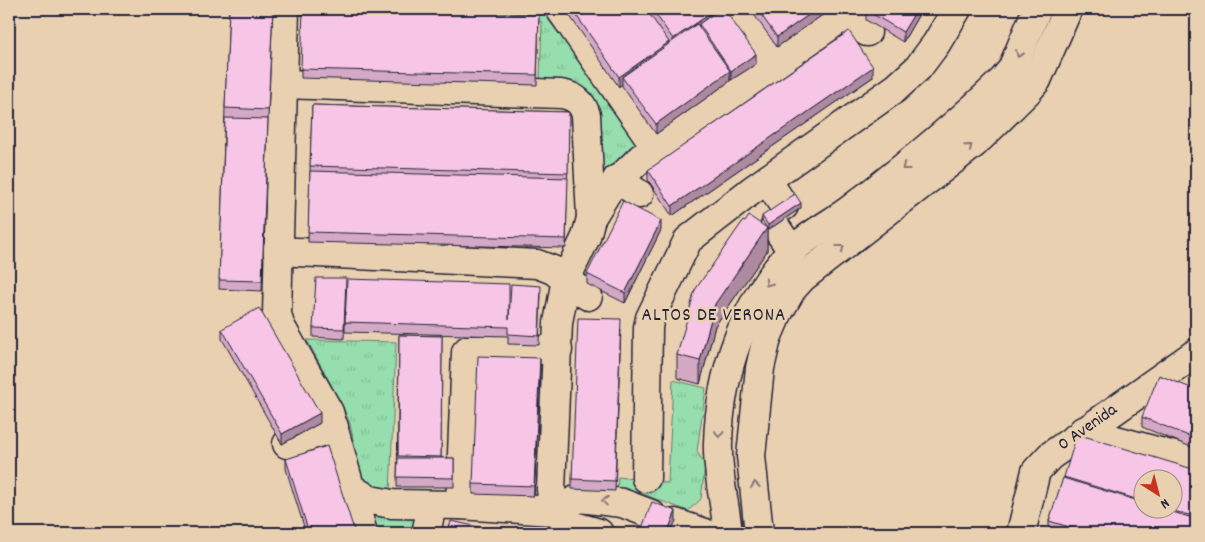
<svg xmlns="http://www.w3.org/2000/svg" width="1205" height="542" viewBox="0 0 1205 542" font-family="Dekko,sans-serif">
  <defs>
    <pattern id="park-tufts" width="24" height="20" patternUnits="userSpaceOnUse" patternTransform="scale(1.25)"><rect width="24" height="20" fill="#96dead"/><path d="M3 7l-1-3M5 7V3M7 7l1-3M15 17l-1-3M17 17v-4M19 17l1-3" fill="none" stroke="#81be96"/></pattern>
  </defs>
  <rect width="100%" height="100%" fill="#e9d0b1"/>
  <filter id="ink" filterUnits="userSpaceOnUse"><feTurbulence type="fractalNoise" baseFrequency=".02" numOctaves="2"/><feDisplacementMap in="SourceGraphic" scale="10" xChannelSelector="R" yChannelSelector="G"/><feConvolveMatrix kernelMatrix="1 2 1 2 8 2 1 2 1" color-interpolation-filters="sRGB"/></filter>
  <g filter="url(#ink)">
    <g fill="url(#park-tufts)" stroke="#5c8074">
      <path d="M299,9h241l57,74 43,62 -39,33 -8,-80c-12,-17 -33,-17 -53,-19l2,-57 -243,-8z"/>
      <path d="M307,340l89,2 -6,151 -28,-11 -12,-58 -7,-17z"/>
      <path d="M673,380l33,8 -9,63 8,15 -4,33 -13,12 -48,-18 -23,-3 1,-13 50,6z"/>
      <path d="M370,516l50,1 -3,16h-42z"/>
    </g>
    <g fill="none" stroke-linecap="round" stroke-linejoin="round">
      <g stroke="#22223b" stroke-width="31">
        <g id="minor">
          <path d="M285,9l-8,305 3,11 49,87 34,121"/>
          <path d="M560,9l96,138"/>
          <path d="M737,9l38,54"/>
          <path d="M843,16l24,16"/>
          <path d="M284,84l277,10c13,2 21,7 25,21l5,103 -5,19 -20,42 -8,44 -7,166 2,22"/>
          <path d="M617,179l22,15"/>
          <path d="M767,180l17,26"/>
          <path d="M591,218l18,-29 32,-31 193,-135 14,-14"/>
          <path d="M775,226l17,25"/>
          <path d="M277,251l260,13 16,6 35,26"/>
          <path d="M1083,431l113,31"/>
          <path d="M287,444l47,-17"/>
          <path d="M646,478l2,-151 2,-9 38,-78 63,-49 145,-103 22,-20 18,-24 21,-35"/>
          <path d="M351,488l19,12 22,4 68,1 93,6 27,-13 42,5 29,11"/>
          <path d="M460,505l6,-153 2,-2h90"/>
          <path d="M553,511l21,15 25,7"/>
          <path d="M675,523l30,10"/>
          <path d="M426,533l6,-27"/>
          <path d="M728,533c-3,-30 -11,-60 -10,-90 2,-70 25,-138 73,-191 17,-18 42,-29 61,-44 53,-41 104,-82 151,-128l9,-11 25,-60"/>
          <path d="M759,533l-8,-77 9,-88 7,-30 9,-21 16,-28 10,-11 173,-135 53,-52 9,-11 31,-71"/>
          <path d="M1021,533l15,-62 14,-15 146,-103"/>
        </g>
      </g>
      <use href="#minor" stroke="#e9d0b1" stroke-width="28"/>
    </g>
    <g fill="#d4a9c5" stroke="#22223b" fill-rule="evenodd">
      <path d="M229,9h44l-5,110 -6,172 -43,-2 6,-181z"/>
      <path d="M565,9h159l32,55 -25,16 -1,-1v2l-74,53 -34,-48v-2l-3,3z"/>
      <path d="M750,9h81l-54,38z"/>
      <path d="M866,9h56l-19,33 -37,-22z"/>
      <path d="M539,14l-2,71 -236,-7v-9z"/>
      <path d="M873,77l-201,139 -24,-36v-10z"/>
      <path d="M312,105l257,7 -3,136 -258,-6z"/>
      <path d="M801,208l-33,22 -1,-1v22l-52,75 -15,58 -23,-6v-23l68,-133 22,6 -5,-7v-5z"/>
      <path d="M661,230l-36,73 -38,-19v-10z"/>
      <path d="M346,288l-2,51 -31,-2v-9z"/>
      <path d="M541,295l-2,50 -31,-1v-8l-163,-4v-10l164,-7z"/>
      <path d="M222,329l98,94 -38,21 -60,-105z"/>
      <path d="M621,329l-6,162 -43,-2v-10z"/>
      <path d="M399,335l43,1 -1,122h13v29h-57z"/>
      <path d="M540,368l-6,128 -61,-2v-10z"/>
      <path d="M1196,390v59l-54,-22v-10z"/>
      <path d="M286,459l69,74h-49l-20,-64z"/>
      <path d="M1196,470v63h-138l-9,-2v-10l15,-44zM1142,480l30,30h-30z"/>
    </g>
    <g fill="#ad8aa0" stroke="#22223b">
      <path d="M717,9h6l-24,15v7l-26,18v-10z"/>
      <path d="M817,9h14l-54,38v-10z"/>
      <path d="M917,9h5l-19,33v-10z"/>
      <path d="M669,42v10l-47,25v7l-3,3v-10z"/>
      <path d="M756,54v10l-25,16v-9z"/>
      <path d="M873,67v10l-201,139v-10z"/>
      <path d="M730,71v10l-74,53v-10z"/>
      <path d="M801,203v5l-33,22v-5z"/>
      <path d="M661,221v9l-36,73v-10z"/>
      <path d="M767,228v23l-52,75 -15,58v-23l15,-57z"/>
      <path d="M540,358v10l-6,128v-10z"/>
      <path d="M320,413v10l-38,21v-10z"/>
      <path d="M676,511v10l-6,12h-3z"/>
    </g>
    <g fill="#f7c5e5" stroke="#22223b">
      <path d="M229,9h44l-5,101 -43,-2z"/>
      <path d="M303,9h40l196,5 -2,61 -236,-6z"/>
      <path d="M572,9h74l23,33 -50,35z"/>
      <path d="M652,9h65l-44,30z"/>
      <path d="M720,9h4l32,45 -25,17 -32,-47z"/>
      <path d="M757,9h60l-40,28z"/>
      <path d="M866,9h51l-14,23 -37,-22z"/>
      <path d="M697,24l33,47 -74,53 -34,-47z"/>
      <path d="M849,31l24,36 -201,139 -24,-36z"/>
      <path d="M312,105l257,7 -1,61 -258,-7z"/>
      <path d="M225,118l43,1 -6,162 -43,-1z"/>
      <path d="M310,171l258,7 -2,61 -258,-7z"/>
      <path d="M795,194l6,9 -33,22 -6,-9z"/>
      <path d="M623,201l38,20 -36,72 -38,-19z"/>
      <path d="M749,216l18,12 -52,76 -15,57 -23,-6 18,-65 48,-69 2,1z"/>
      <path d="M316,278h30l-2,51 -31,-1z"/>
      <path d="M347,279l162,5v35l2,-35 30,2 -2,50 -31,-2v-7l-163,-5z"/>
      <path d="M259,308l61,105 -38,21 -60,-105z"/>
      <path d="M578,318l43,1 -6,162 -43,-2z"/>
      <path d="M399,335l43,1 -1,121 -43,-1z"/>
      <path d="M478,356l62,2 -6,128 -61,-2z"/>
      <path d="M1159,375l37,15v49l-54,-22z"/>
      <path d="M1077,434l119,36v47l-26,-7h2v-30h-30v21l-78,-24z"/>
      <path d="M327,446l28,87h-46l-23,-74z"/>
      <path d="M398,458h56v20l-57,-1z"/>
      <path d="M1063,478l79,24v8h24l30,9v14h-106l-41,-12z"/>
      <path d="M652,502l24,9 -9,22h-27z"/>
      <path d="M451,521l42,9 -1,3h-44z"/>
      <path d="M499,529l18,4h-19z"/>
    </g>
    <defs><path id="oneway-chevron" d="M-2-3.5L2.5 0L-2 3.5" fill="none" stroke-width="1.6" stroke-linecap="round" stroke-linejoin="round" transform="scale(1.25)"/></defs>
    <g stroke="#867976">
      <use href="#oneway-chevron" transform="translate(1019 54) rotate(114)"/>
      <use href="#oneway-chevron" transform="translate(969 147) rotate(-39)"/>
      <use href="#oneway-chevron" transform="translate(905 167) rotate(142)"/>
      <use href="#oneway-chevron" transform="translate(841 248) rotate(-38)"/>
      <use href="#oneway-chevron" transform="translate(768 283) rotate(125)"/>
      <use href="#oneway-chevron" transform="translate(719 434) rotate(96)"/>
      <use href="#oneway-chevron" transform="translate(755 485) rotate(-97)"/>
      <use href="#oneway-chevron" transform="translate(605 501) rotate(-173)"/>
    </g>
  </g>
  <g text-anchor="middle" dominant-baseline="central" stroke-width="5" stroke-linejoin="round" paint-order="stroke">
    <g font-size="18" fill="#22223b" stroke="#e9d0b1">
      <text transform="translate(1088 428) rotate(-35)">0 Avenida</text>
    </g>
    <g font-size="19" letter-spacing="1" fill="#22223b" stroke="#e9d0b1">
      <text x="714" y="316">ALTOS DE VERONA</text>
    </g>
  </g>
  <rect width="1205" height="542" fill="none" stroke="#e9d0b1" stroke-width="30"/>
  <rect x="15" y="15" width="1175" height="512" fill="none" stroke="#22223b" stroke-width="2" filter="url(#ink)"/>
  <g transform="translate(1158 494) rotate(144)"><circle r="24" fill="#e9d0b1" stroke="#998a82"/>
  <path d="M0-4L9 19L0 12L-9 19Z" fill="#c8321e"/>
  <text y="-8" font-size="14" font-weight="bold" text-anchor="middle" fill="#22223b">N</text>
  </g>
</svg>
